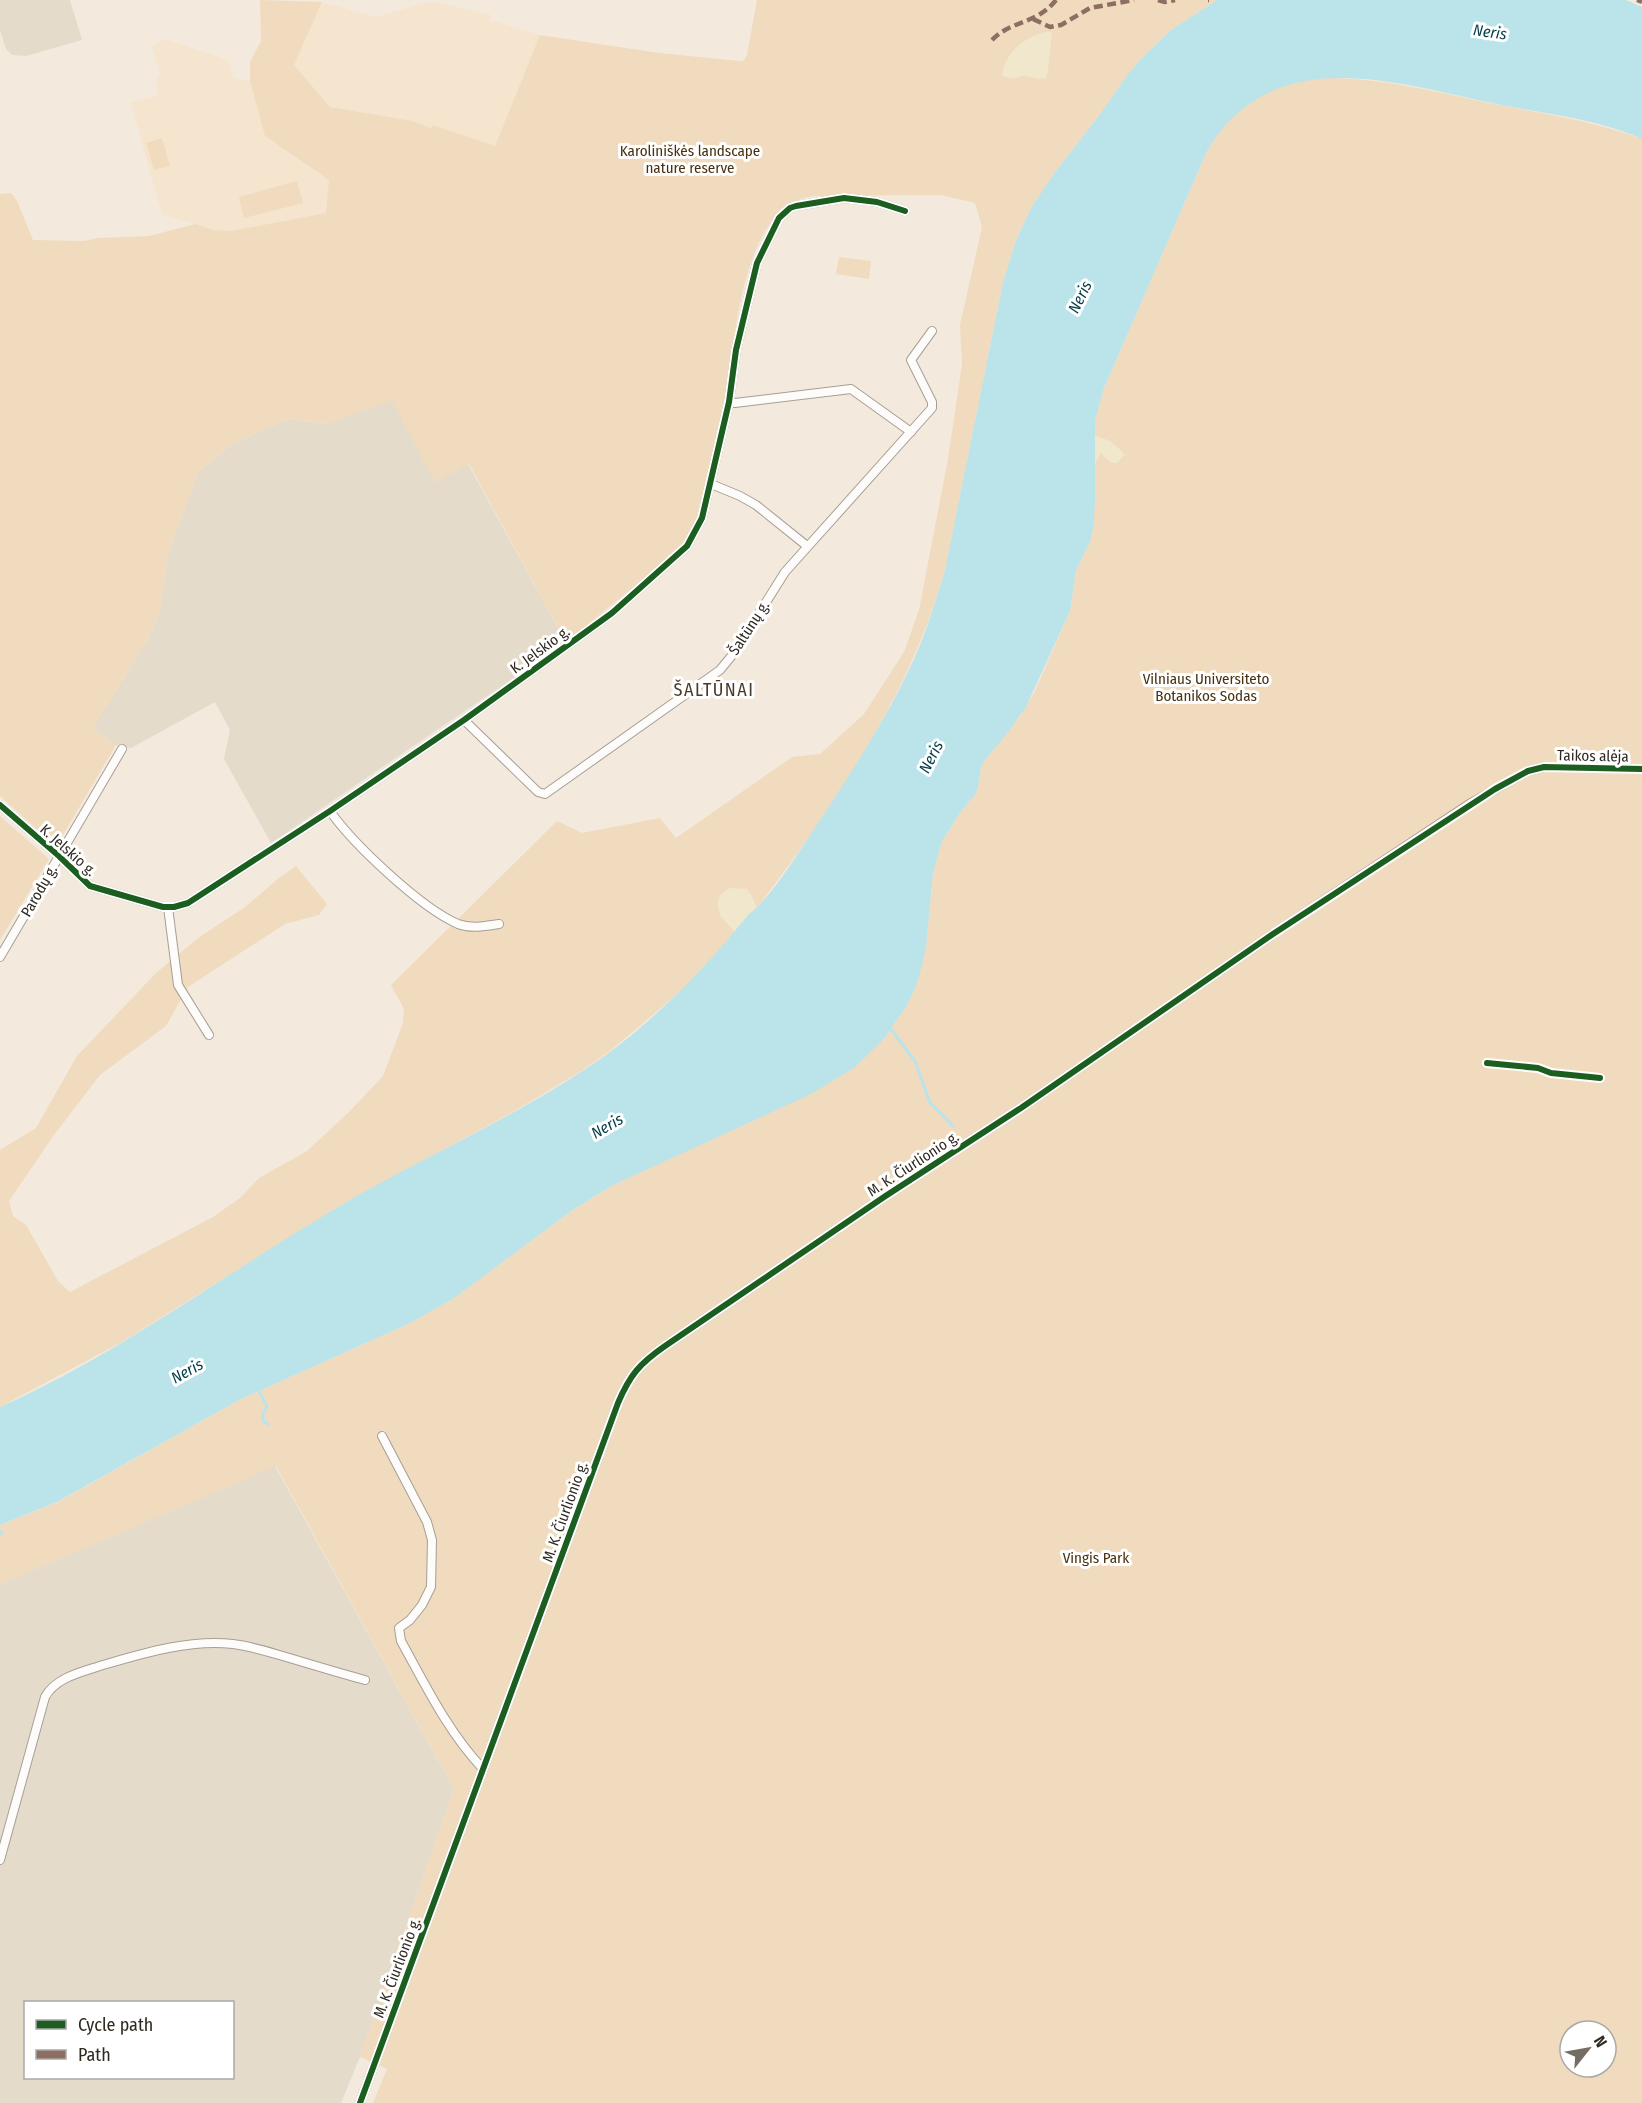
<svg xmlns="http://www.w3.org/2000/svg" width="1642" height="2103" viewBox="0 0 1642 2103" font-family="'Fira Sans Condensed',sans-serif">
  <rect width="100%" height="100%" fill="#f3eadd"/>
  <g fill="#e5dbca" fill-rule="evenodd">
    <path d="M0,0h70l12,40 -56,16 -14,-1 -6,-6 -6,-19z"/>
    <path d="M392,399l43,83 33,-18 98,178 -295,201 -47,-84 6,-29 -15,-28 -84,46 -15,-3 -24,-17 55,-87 12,-26 9,-61 30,-82 34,-28 56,-25 38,5z"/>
    <path d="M275,1466l179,323 -94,268 -19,46h-341v-519zM26,2002h206v76h-206z"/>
  </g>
  <g fill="#f5e4ce">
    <path d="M431,1l60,14 -1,5 50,15 -45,111 -62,-21 -2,3 -19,-7 -82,-14 -36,-42 28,-63 54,15z"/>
    <path d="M165,39l63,21 5,18 17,3 15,55 64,44 -2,33 -96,18 -18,-1 -51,-16 -31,-111 28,-8 -3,-12 4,-9 -8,-27z"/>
  </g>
  <g fill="#f0dbbe" fill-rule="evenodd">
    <path d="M260,0l62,2 -28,63 36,42 82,14 19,7 2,-3 62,21 45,-111 119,18 81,8 4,-1 3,-5 10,-55h460l-46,30 -29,28 -14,16 -30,43 -43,55 -23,34 -16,34 -13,42 -58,288c-35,125 -111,236 -188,338l-7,-15 -30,22 15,17 -35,41 -32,29 -58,49 -32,22 -67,40 -168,91 -221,138 -122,65v-257l36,-22 41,-72 79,-83 42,-35 47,-31 34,-29 17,-12 31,38 -8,11 -34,9 -97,63 -22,39 -66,49 -46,60 -45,66 4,15 13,9 32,56 12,11 143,-75 27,-19 19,-20 48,-27 42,-39 34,-36 20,-53 1,-14 -13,-24 166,-164 25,12 78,-15 16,20 116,-81 28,-3 44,-40 40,-62 15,-42 29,-151 14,-95 -2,-39 22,-98 -7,-24 -34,-8 -129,1c-12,3 -24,7 -33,16 -43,47 -45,145 -58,206 -7,34 -17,68 -25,102l-4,13 -11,15 -115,94 -97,-178 -34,18 -43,-82 -66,24 -38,-5 -56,25 -34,28 -30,82 -9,61 -12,26 -55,87 24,17 -56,95 -5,2 -6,-2 -49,-44v-602l11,-1 6,8 16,39 51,1 14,-3 51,-2 46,-12 18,6 18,1 95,-18 3,-33 -64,-44 -15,-55v-19l11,-21z"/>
    <path d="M1327,78c57,0 112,15 168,26 49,10 100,17 147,35v1964h-1269l14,-34 -27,-12 94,-268 -178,-323 -276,118v-59l58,-23 181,-102 169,-76 45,-25 118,-88 40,-25 59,-29 213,-117 23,-33 20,-60 7,-74 9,-32 20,-31 13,-15 3,-8 3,-20 4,-7 33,-41 16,-26 36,-82 6,-41 14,-28 3,-13 2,-108 9,-33 103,-237c28,-47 66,-70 120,-73zM1570,2031h36v36h-36z"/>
    <path d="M162,138l8,28 -16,4 -8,-27z"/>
    <path d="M297,181l6,22 -59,15 -5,-21z"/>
    <path d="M839,257l32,4 -2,18 -33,-5z"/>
    <path d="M0,816l49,43 -49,81z"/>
  </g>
  <g fill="#f0e7cc">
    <path d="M1046,32h6l-4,38 -2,8c-8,3 -12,-1 -20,-2 -10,0 -13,6 -24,-1 3,-22 22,-38 44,-43z"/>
    <path d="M1094,435l16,6 15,13 -8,9h-6l-10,-10 -6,11z"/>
    <path d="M729,888l18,1 10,19 -9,7 -13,17c-14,-15 -28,-30 -6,-44z"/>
  </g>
  <path fill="#bbe3ea" d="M1217,0h409l16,7v132c-44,-20 -95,-25 -141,-34 -104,-21 -227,-66 -294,46l-103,237 -9,33v83l-2,25 -3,13 -14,28 -6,41 -44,96 -17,24 -24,29 -4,7 -3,20 -3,8 -13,15 -20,31 -9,32 -7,74 -5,22 -6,19 -9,19 -23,33 -29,28 -45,27 -198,91 -40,25 -118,88 -45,25 -169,76 -182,102 -57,23v-118c121,-54 229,-136 343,-203 88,-51 184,-92 267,-152 52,-39 97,-86 138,-137 25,-20 46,-56 64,-83 39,-59 81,-122 108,-187 10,-25 17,-49 25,-75l58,-288 13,-42 16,-34 23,-34 43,-55 30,-43 14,-16 29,-28z"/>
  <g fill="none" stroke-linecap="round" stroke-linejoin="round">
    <g stroke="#bbe3ea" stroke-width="3">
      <path d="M890,1028l25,33 15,42 23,23"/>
      <path d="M257,1388l10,18 -4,9v6l5,3"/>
      <path d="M0,1531l2,3"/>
    </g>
    <g stroke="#a69f95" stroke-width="10">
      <g id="street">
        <path d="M729,402l6,1 116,-14 60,43"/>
        <path d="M711,484l29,12 16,9 51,41"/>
        <path d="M464,720l74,72 7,2 175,-124 14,-17 51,-81 147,-164v-6l-21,-42 21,-29"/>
        <path d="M0,805l59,51 31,30 73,21h11l14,-4 142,-92 134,-91 148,-107 75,-67 15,-28 27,-116 7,-52 21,-87 22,-45 11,-10 6,-2 48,-8 33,4 28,9"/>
        <path d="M330,811c23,33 91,97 128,113 13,5 28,2 41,0"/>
        <path d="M168,907l10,78 31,50"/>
        <path d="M0,957l122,-208"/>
        <path d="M382,1436l45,86 5,18 -1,47 -9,18 -12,15 -11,8 2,13c25,45 47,91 82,128"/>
        <path d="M0,1860l45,-163c11,-20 37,-25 58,-32 41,-12 87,-26 130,-21 18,2 36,8 53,13 27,8 53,16 79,23"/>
        <path d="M360,2103l258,-700c12,-28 21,-39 47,-57l219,-149 137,-89 252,-174 198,-131 57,-32 16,-4"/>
      </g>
    </g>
    <use href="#street" stroke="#fdfcfa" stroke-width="8"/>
    <g stroke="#8d6e63" stroke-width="4.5" stroke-dasharray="9 4.5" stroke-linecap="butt">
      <path d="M1158,0l7,2 10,-2"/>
      <path d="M1208,0h1"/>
      <path d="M1637,0l5,2"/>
      <path d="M1033,19l17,8 11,-2 29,-17 44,-8"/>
      <path d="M992,40c19,-20 44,-15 64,-40"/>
    </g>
    <g stroke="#fff" stroke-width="10">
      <g id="cycleway">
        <path d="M0,805l59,51 31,30 73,21h11l14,-4 142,-92 134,-91 148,-107 75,-67 15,-28 27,-116 7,-52 21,-87 22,-45 11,-10 6,-2 48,-8 33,4 28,9"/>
        <path d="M1487,1063l51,5 13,5 49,5"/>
        <path d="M360,2103l258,-700c12,-28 21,-39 47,-57l219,-149 137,-89 252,-174 222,-145 33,-18 16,-4 98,2"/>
      </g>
    </g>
    <use href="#cycleway" stroke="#1b5e20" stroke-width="6"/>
  </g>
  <g text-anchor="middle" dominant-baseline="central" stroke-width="6" stroke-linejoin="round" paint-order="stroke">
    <g font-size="15" fill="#473110" stroke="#fff">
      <text x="690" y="151">Karoliniškės landscape<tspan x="690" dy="17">nature reserve</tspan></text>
      <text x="1206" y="679">Vilniaus Universiteto<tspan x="1206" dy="17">Botanikos Sodas</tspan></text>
      <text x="1096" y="1558">Vingis Park</text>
    </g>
    <g font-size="15" fill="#2f2920" stroke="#fff">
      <text transform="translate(749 628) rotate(-57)">Šaltūnų g.</text>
      <text transform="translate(540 650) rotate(-36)">K. Jelskio g.</text>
      <text transform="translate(1593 756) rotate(1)">Taikos alėja</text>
      <text transform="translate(68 850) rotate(42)">K. Jelskio g.</text>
      <text transform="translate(39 891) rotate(-60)">Parodų g.</text>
      <text transform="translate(913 1164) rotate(-33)">M. K. Čiurlionio g.</text>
      <text transform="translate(565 1512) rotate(-70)">M. K. Čiurlionio g.</text>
      <text transform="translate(397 1968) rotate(-69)">M. K. Čiurlionio g.</text>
    </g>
    <g font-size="16" font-style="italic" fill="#053e4a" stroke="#fff">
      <text transform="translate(1490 32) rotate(8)">Neris</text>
      <text transform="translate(1080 297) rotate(-64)">Neris</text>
      <text transform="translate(931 757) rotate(-63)">Neris</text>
      <text transform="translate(607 1126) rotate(-30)">Neris</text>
      <text transform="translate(187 1371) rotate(-29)">Neris</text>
    </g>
    <g font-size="18" letter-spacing="1.5" fill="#483a27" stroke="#fff">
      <text x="714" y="690">ŠALTŪNAI</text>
    </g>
  </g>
  <rect x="24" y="2001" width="210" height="78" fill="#ffffff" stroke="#aca9a6" stroke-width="1.5"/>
  <rect x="36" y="2020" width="30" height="9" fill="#1b5e20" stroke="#aca9a6" stroke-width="1.5"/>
  <text x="78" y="2031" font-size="18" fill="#2f2920">Cycle path</text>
  <rect x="36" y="2050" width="30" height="9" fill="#8d6e63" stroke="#aca9a6" stroke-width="1.5"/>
  <text x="78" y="2061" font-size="18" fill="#2f2920">Path</text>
  <g transform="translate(1588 2049) rotate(59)"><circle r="28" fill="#ffffff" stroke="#aca9a6" stroke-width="1.5"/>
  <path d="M0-4.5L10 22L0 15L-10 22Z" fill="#746d62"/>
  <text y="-9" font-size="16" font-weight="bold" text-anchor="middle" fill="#2f2920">N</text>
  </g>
</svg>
